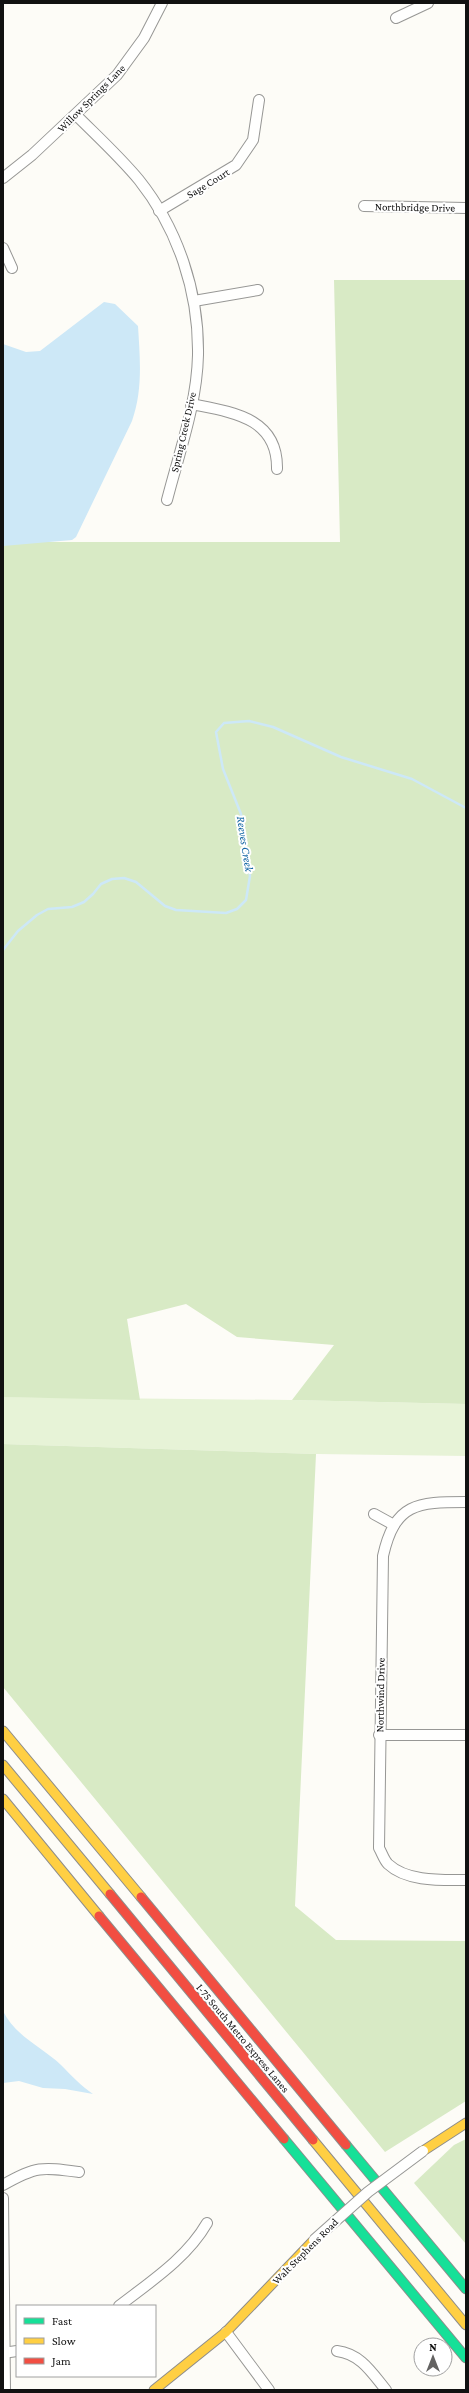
<svg xmlns="http://www.w3.org/2000/svg" width="469" height="2393" viewBox="0 0 469 2393" font-family="'Crimson Pro',serif">
  <rect width="100%" height="100%" fill="#fdfcf7"/>
  <path fill="#e7f3d7" d="M3,1397l289,3 174,4v52l-150,-2 -313,-10z"/>
  <g fill="#d8eac5">
    <path d="M334,280h132v1124l-174,-4 42,-55 -97,-8 -51,-33 -59,15 13,81 -137,-3v-855h337z"/>
    <path d="M3,1444l313,10 -21,452 41,34 130,1v160l-81,51 -382,-465z"/>
    <path d="M466,2139v105l-52,-61 40,-38z"/>
  </g>
  <g fill="#cde8f7">
    <path d="M104,302l11,2 23,22c2,33 5,64 -6,95l-56,116 -4,3 -69,6v-202l23,8 14,-1z"/>
    <path d="M3,2011c12,25 39,36 58,54 10,10 20,21 32,29l-28,-5 -22,-1 -24,-7 -16,2z"/>
  </g>
  <g fill="none" stroke-linecap="round" stroke-linejoin="round">
    <path stroke="#cde8f7" stroke-width="2.5" d="M3,950l15,-19 19,-16 11,-6 24,-2 12,-5 9,-8 8,-10 11,-5 12,-1 12,4 29,24 11,4 50,3 11,-4 9,-9 4,-24 -9,-62 -18,-45 -7,-37 8,-9 25,-2 24,6 68,30 71,22 54,29"/>
    <g stroke="#979795" stroke-width="12">
      <g id="street">
        <path d="M396,18l32,-15"/>
        <path d="M76,115c21,21 44,42 63,65 39,49 60,112 59,175 -1,49 -19,98 -31,145"/>
        <path d="M3,178l29,-23 85,-80 27,-37 18,-35"/>
        <path d="M364,206l102,2"/>
        <path d="M159,211l77,-46 17,-25 6,-40"/>
        <path d="M3,248l9,20"/>
        <path d="M194,301l64,-11"/>
        <path d="M191,404c40,8 87,13 86,65"/>
        <path d="M466,1502c-49,0 -71,1 -83,54l-4,292c3,5 5,12 9,16 19,18 54,16 78,16"/>
        <path d="M374,1514l20,11"/>
        <path d="M379,1735h87"/>
        <path d="M3,2185c33,-19 39,-18 76,-13"/>
        <path d="M3,2198l2,192"/>
        <path d="M119,2306c31,-24 68,-48 88,-83"/>
        <path d="M226,2332l43,58"/>
        <path d="M337,2351c24,3 35,22 49,39"/>
        <path d="M3,2353l14,-2"/>
      </g>
    </g>
    <g stroke="#8e8d8b" stroke-width="11">
      <g id="fast">
        <path d="M284,2139l182,219"/>
        <path d="M346,2145l120,144"/>
      </g>
    </g>
    <g stroke="#8e8d8b" stroke-width="11">
      <g id="slow">
        <path d="M3,1731l138,166"/>
        <path d="M3,1765l107,129"/>
        <path d="M3,1799l96,117"/>
        <path d="M313,2140l153,185"/>
        <path d="M423,2151l43,-28"/>
        <path d="M154,2390l72,-58 88,-92"/>
      </g>
    </g>
    <g stroke="#8e8d8b" stroke-width="11">
      <g id="jam">
        <path d="M110,1894l203,246"/>
        <path d="M141,1897l205,248"/>
        <path d="M99,1916l185,223"/>
      </g>
    </g>
    <use href="#street" stroke="#fffffe" stroke-width="10"/>
    <use href="#fast" stroke="#16e098" stroke-width="9"/>
    <use href="#slow" stroke="#ffcf43" stroke-width="9"/>
    <use href="#jam" stroke="#f24e42" stroke-width="9"/>
    <g stroke="#979795" stroke-width="12" stroke-linecap="butt">
      <path id="street-bridge" d="M314,2240l54,-48 55,-41"/>
    </g>
    <use href="#street-bridge" stroke="#fffffe" stroke-width="10"/>
  </g>
  <g text-anchor="middle" dominant-baseline="central" stroke-width="4" stroke-linejoin="round" paint-order="stroke">
    <g font-size="11" fill="#111" stroke="#fff">
      <text transform="translate(91 98) rotate(-45)">Willow Springs Lane</text>
      <text transform="translate(208 183) rotate(-31)">Sage Court</text>
      <text transform="translate(415 207) rotate(1)">Northbridge Drive</text>
      <text transform="translate(183 432) rotate(-77)">Spring Creek Drive</text>
      <text transform="translate(380 1695) rotate(-89)">Northwind Drive</text>
      <text transform="translate(243 2038) rotate(50)">I-75 South Metro Express Lanes</text>
      <text transform="translate(305 2251) rotate(-45)">Walt Stephens Road</text>
    </g>
    <g font-size="12" font-style="italic" fill="#1768a6" stroke="#fff">
      <text transform="translate(245 844) rotate(81)">Reeves Creek</text>
    </g>
  </g>
  <rect width="469" height="2393" fill="none" stroke="#111111" stroke-width="8"/>
  <rect x="16" y="2305" width="140" height="72" fill="#ffffff" stroke="#a0a0a0"/>
  <rect x="24" y="2318" width="20" height="6" fill="#16e098" stroke="#a0a0a0"/>
  <text x="52" y="2325" font-size="12" fill="#111111">Fast</text>
  <rect x="24" y="2338" width="20" height="6" fill="#ffcf43" stroke="#a0a0a0"/>
  <text x="52" y="2345" font-size="12" fill="#111111">Slow</text>
  <rect x="24" y="2358" width="20" height="6" fill="#f24e42" stroke="#a0a0a0"/>
  <text x="52" y="2365" font-size="12" fill="#111111">Jam</text>
  <g transform="translate(433 2357)"><circle r="19" fill="#ffffff" stroke="#a0a0a0"/>
  <path d="M0-3L7 15L0 10L-7 15Z" fill="#646362"/>
  <text y="-6" font-size="11" font-weight="bold" text-anchor="middle" fill="#111111">N</text>
  </g>
</svg>
